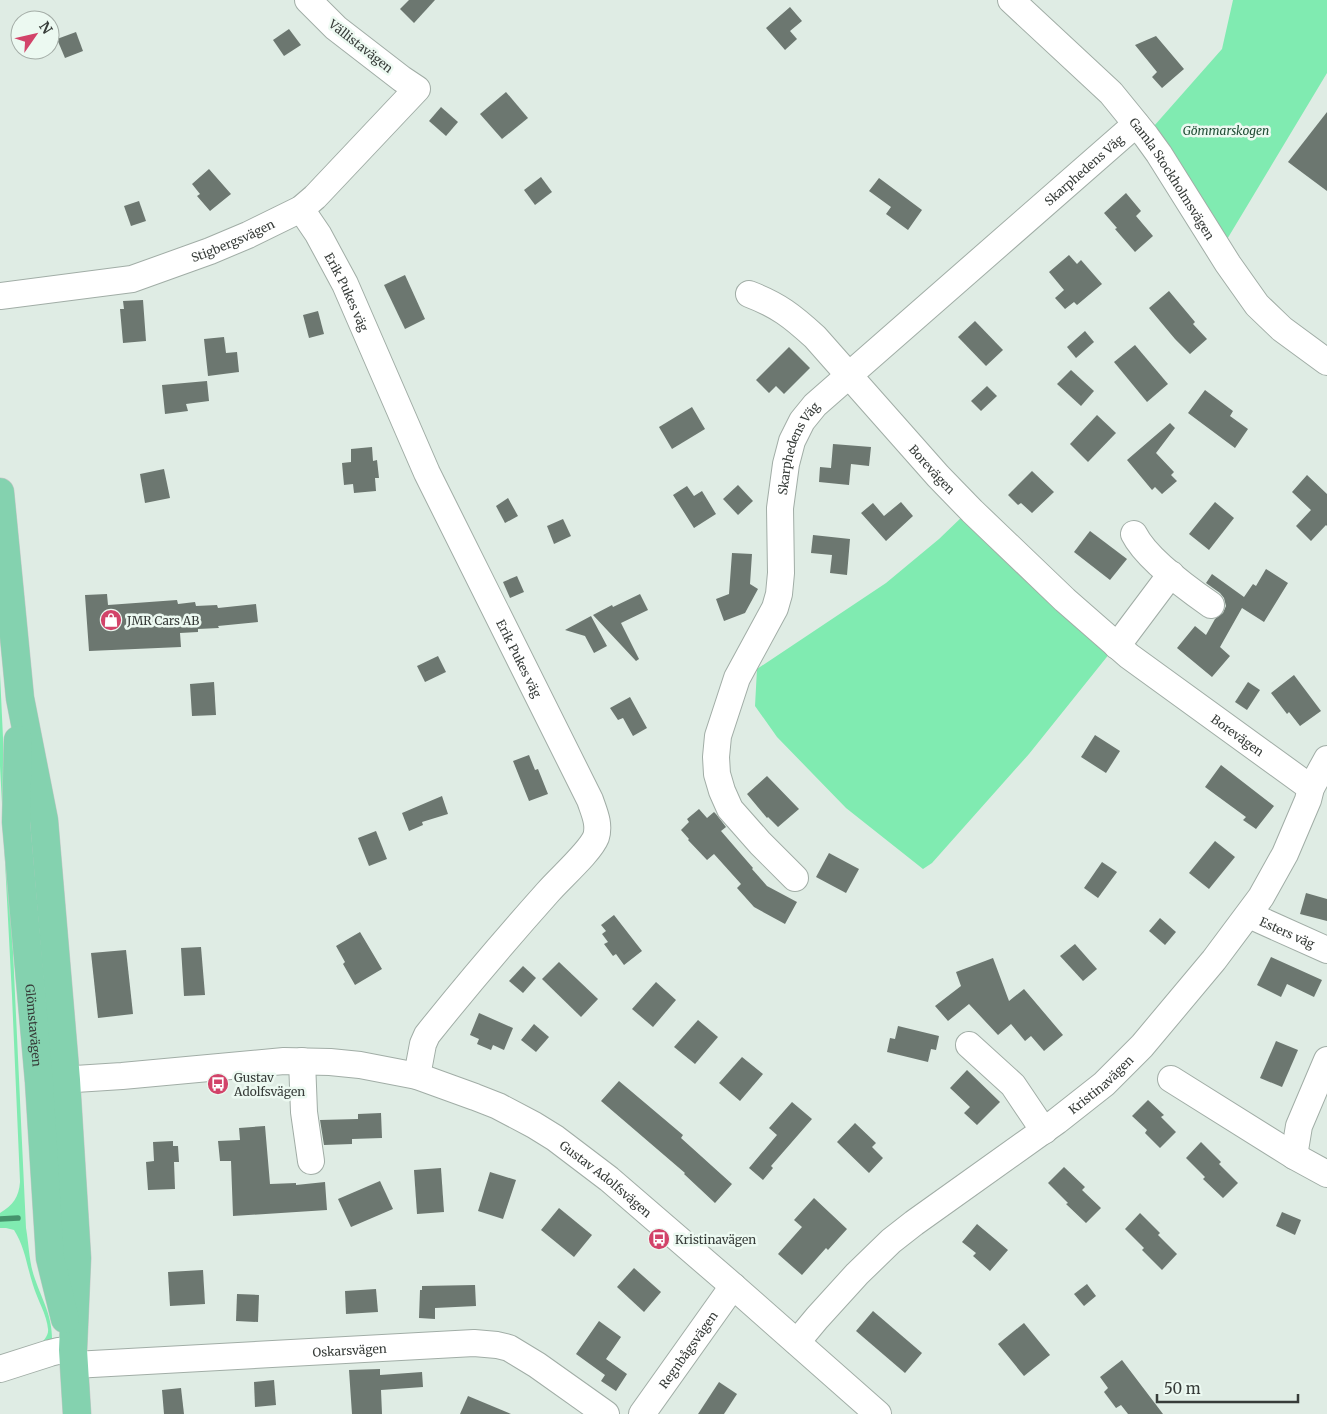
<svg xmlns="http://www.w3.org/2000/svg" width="1327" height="1414" viewBox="0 0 1327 1414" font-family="Merriweather,serif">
  <rect width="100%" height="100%" fill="#dfece4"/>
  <g fill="#80ebb1">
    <path d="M1233,0h94v73l-101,168 -72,-115 68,-77z"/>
    <path d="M966,513l148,135 -85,106 -97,109 -9,6 -77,-61 -69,-71 -22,-31 2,-37 129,-86 53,-44z"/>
    <path d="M0,674l26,554c3,17 3,35 9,51 8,23 18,38 17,64l-13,2c4,-4 10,-9 9,-16 -1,-14 -11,-30 -15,-44 -6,-18 -8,-38 -19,-55l-8,-2h-6v-15c13,-8 19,-16 20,-31l-8,-186 -12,-230z"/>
  </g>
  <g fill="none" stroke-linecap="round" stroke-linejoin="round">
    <path stroke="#45946c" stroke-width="5.5" d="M0,1219l18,-1"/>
  </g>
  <g fill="#6c7770">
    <path d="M409,0h26l-21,23 -14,-14z"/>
    <path d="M790,7l12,14 -12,10 7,8 -12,11 -19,-22z"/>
    <path d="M289,29l12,16 -17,11 -11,-16z"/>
    <path d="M76,32l7,19 -18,7 -8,-19z"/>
    <path d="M1156,36l28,33 -22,19 -10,-11 5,-5 -22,-27z"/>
    <path d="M506,92l22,26 -26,21 -22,-25z"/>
    <path d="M441,107l17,15 -12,14 -17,-15z"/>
    <path d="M1327,112v79l-39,-29z"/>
    <path d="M209,169l22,25 -21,17 -13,-15 3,-2 -8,-10z"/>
    <path d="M541,177l11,15 -17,13 -11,-15z"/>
    <path d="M879,178l43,32 -14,20 -22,-16 5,-7 -22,-16z"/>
    <path d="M1126,193l15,18 -5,5 17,20 -18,16 -20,-23 2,-1 -13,-15z"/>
    <path d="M139,201l7,20 -15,5 -7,-20z"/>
    <path d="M1069,255l8,9 4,-4 21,24 -25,21 -3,-3 -9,7 -10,-11 9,-8 -15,-18z"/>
    <path d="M405,275l20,44 -20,10 -21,-44z"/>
    <path d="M1169,291l26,31 -2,2 14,15 -17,15 -15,-15 -26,-31z"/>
    <path d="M143,300l3,41 -23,2 -3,-34h4l-1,-8z"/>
    <path d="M318,311l6,23 -15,4 -6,-23z"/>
    <path d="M975,321l28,29 -17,16 -28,-29z"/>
    <path d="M1085,331l9,11 -18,16 -9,-11z"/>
    <path d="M224,337l2,16 11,-1 2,20 -31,4 -4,-37z"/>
    <path d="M1135,345l33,39 -21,18 -33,-40z"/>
    <path d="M789,347l21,21 -26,26 -8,-8 -7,7 -13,-13z"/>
    <path d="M1071,370l23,21 -13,15 -24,-22z"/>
    <path d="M207,381l2,20 -23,3 2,7 -23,3 -3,-29z"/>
    <path d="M987,386l10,10 -16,15 -10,-10z"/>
    <path d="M1205,390l28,21 -3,5 18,13 -13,19 -47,-35z"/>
    <path d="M692,407l13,22 -33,20 -13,-22z"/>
    <path d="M1097,415l19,18 -28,29 -18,-18z"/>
    <path d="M1170,423l5,5 -19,25 18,19 -3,3 6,6 -15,13 -7,-7 -3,3 -25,-30z"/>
    <path d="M833,444l38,3 -2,19 -18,-2 -2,21 -30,-3 1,-15 11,1z"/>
    <path d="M372,447l1,14 4,-1 2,18h-4l1,13 -22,2 -1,-9 -9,1 -2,-22 9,-1v-13z"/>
    <path d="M164,469l6,29 -25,5 -5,-29z"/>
    <path d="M1032,471l22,21 -22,21 -11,-10 -3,2 -10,-10z"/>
    <path d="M1307,475l20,19v32l-1,-1 -15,16 -15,-15 15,-16 -19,-18z"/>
    <path d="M738,485l15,16 -15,14 -15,-16z"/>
    <path d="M687,486l7,10 8,-5 14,23 -22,14 -21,-33z"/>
    <path d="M508,498l10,18 -13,7 -9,-17z"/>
    <path d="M901,502l12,14 -27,25 -25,-28 12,-10 11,13z"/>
    <path d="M1215,502l19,16 -25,32 -20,-16z"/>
    <path d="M563,519l8,17 -17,8 -7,-18z"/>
    <path d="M1090,531l37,28 -17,21 -36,-28z"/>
    <path d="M813,535l37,4 -3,36 -17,-2 2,-18 -21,-2z"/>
    <path d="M732,553l20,1 -2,30 8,5 -13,24 -21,8 -8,-22 13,-5z"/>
    <path d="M1266,569l22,14 -24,39 -22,-14 -22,39 10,9 -18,21 -35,-29 18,-22 11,9 9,-16 8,-6 3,-7 -2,-8 -4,-5 -14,-10 6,-9 32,23 9,-13 3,2z"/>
    <path d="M517,576l7,16 -14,6 -7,-16z"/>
    <path d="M107,594l1,11 69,-5 1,4 17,-2 1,4 21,-1 1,3 38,-4 2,18 -40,4 1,2 -21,1v3l-18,1 1,14 -92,4 -4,-56z"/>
    <path d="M640,594l8,16 -27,13 18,36 -3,2 -43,-46 19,-10 1,2z"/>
    <path d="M591,616l16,30 -13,7 -9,-17 -20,-6z"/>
    <path d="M438,656l8,16 -21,10 -8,-16z"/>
    <path d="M1294,675l27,36 -21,15 -11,-14 -2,2 -16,-21z"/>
    <path d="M214,682l2,33 -24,1 -2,-32z"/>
    <path d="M1248,682l12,8 -13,20 -12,-8z"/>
    <path d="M630,697l17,31 -14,8 -10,-18 -5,2 -8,-12z"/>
    <path d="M1095,735l25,16 -14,22 -25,-16z"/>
    <path d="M529,755l6,15 3,-1 10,25 -19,7 -16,-40z"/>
    <path d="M1221,765l53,41 -18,23 -13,-9 3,-3 -41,-30z"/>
    <path d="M767,776l32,33 -21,18 -10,-10 -1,1 -20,-24z"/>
    <path d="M442,796l6,18 -26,8 1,3 -14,6 -7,-18z"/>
    <path d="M699,809l8,9 7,-6 2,2 10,13 -5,4 32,37 -1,1 15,17 30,16 -12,22 -31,-17 -17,-19 4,-4 -27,-30 -7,6 -19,-20 1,-1 -8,-9 8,-8 -2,-3z"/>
    <path d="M376,831l11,28 -18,7 -11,-28z"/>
    <path d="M1215,841l20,16 -26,32 -20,-16z"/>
    <path d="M829,853l30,16 -13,24 -30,-16z"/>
    <path d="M1102,862l15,10 -19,26 -14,-10z"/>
    <path d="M1306,893l21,6v22l-27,-7z"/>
    <path d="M614,915l28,36 -18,14 -8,-11 -3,2 -9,-12 4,-2 -6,-8 4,-3 -5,-6z"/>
    <path d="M1160,918l16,14 -11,13 -16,-14z"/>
    <path d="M360,932l22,37 -27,16 -12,-21 2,-2 -9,-16z"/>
    <path d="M1075,944l22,25 -14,12 -23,-25z"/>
    <path d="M201,947l4,48 -21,1 -3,-48z"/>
    <path d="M126,950l7,64 -35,4 -7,-65z"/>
    <path d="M1271,957l51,23 -8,17 -27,-13 -6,13 -24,-12z"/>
    <path d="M993,958l16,43 15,-12 39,46 -19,16 -13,-15 -6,5 -14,-17 -13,11 -29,-31 -21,17 -13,-15 26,-20 -5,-14z"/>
    <path d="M559,962l39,37 -17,18 -39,-38z"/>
    <path d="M523,966l13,12 -13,15 -14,-12z"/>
    <path d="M656,982l20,18 -23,27 -21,-18z"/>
    <path d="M479,1013l34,15 -9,22 -11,-5 -2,5 -14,-6 2,-5 -9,-4z"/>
    <path d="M698,1020l20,17 -23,27 -21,-17z"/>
    <path d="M534,1024l15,13 -13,15 -15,-12z"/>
    <path d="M898,1026l41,10 -3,14 -5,-1 -3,13 -41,-10 3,-14 5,1z"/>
    <path d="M1276,1041l22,9 -16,37 -22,-9z"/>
    <path d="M742,1057l21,17 -23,27 -21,-18z"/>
    <path d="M967,1070l33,32 -23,23 -13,-12 6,-6 -20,-19z"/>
    <path d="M619,1081l64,54 -2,3 51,46 -17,19 -31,-29 1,-1 -84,-72z"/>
    <path d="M1148,1100l16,15 -3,2 15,15 -16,16 -15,-15 2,-3 -15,-14z"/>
    <path d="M792,1102l20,17 -41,47 2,2 -10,12 -14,-12 28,-33 -8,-7z"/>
    <path d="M381,1113l1,25 -30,1v5l-28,1 -4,-25 38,-1v-5z"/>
    <path d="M855,1123l21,20 -4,4 11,11 -14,15 -32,-31z"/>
    <path d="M265,1126l5,58 26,-1v2l29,-3 2,28 -94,6 -2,-55h-11l-2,-20 22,-1 -1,-12z"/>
    <path d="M173,1141v5h5l1,16h-5l1,27 -27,1 -2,-28 8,-1 -1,-19z"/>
    <path d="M1201,1142l20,20 -2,2 19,19 -15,15 -20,-19 2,-2 -19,-19z"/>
    <path d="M1064,1167l21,20 -3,3 19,18 -15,15 -20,-19 2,-1 -20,-20z"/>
    <path d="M441,1168l3,44 -27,2 -3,-44z"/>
    <path d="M490,1172l26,8 -13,39 -25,-8z"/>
    <path d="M380,1181l13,28 -42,18 -13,-28z"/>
    <path d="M814,1198l33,31 -19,21 -2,-2 -24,27 -24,-21 24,-27 -8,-7z"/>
    <path d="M559,1208l33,27 -18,22 -33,-27z"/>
    <path d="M1282,1212l19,8 -6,15 -19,-9z"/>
    <path d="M1140,1213l20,20 -2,2 19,19 -15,16 -20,-20 2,-2 -19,-19z"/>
    <path d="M977,1224l31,26 -18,21 -17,-15 3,-3 -14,-11z"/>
    <path d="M634,1268l27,24 -17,20 -27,-25z"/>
    <path d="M203,1270l2,34 -35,2 -2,-34z"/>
    <path d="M1087,1284l9,12 -12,10 -10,-12z"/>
    <path d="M475,1285l1,21 -41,2v11l-16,-1 1,-28h2v-4z"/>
    <path d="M376,1289l2,23 -32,2 -1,-23z"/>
    <path d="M237,1294l22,1 -1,27 -22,-1z"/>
    <path d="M873,1311l49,42 -17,20 -49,-42z"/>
    <path d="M599,1321l22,16 -15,22 21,15 -11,17 -15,-10 4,-6 -29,-21z"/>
    <path d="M1024,1323l26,32 -26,21 -26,-32z"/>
    <path d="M1122,1360l41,54h-35l-7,-9 -5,3 -12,-16 4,-4 -8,-11z"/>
    <path d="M380,1369v6l42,-3 1,15 -42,3 1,24h-30l-3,-44z"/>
    <path d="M274,1380l2,25 -21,2 -1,-25z"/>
    <path d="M719,1382l18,12 -13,20h-26z"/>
    <path d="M181,1388l3,26h-20l-2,-24z"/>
    <path d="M468,1396l43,18h-51z"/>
  </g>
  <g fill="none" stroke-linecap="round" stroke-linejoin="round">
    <g stroke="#a1ada6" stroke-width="28">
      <g id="minor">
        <path id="s1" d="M1011,0l100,93 35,43 13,18 69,110 29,41 25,24 45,33"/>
        <path id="s2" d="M301,209l17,25 27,50 82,189 163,327c4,12 10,24 6,37 -6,15 -36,41 -48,55 -41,46 -82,94 -121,143l-4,9 -6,32"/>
        <path id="s3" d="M749,294c29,11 43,22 66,43l123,139 34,35 93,89 64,56 182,132"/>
        <path id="s4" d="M0,296l132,-17 78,-28 38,-16 53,-26 14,-12 102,-108 -15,-10 -66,-51 -28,-28"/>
        <path d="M1134,534c12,24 54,55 77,71"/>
        <path d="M1117,646l54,-72"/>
        <path id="s5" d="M795,878l-35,-35 -30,-34 -8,-18 -5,-17 -1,-17 2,-21 19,-58 38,-70 4,-14 2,-21 -1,-65 6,-44 6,-23 10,-20 13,-16 321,-281"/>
        <path id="s6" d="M1249,915l78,35"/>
        <path d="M969,1045l44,40 31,46"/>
        <path d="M302,1061l2,51 7,49"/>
        <path d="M1171,1079l123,77 33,18"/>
        <path id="s7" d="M44,1081l78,-5 162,-15 46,1 30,3 57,11 58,21 23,9 36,19 21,13 54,41 124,107 145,128"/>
        <path d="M1294,1156l5,-30 28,-66"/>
        <path id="s8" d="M797,1342l20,-24 40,-44 34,-33 23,-18 143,-102 47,-37 38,-38 72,-86 47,-63 24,-43 23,-54 3,-12 16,-29"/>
        <path id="s9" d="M74,1365l400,-22 23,2 12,3 28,17 69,49"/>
        <path d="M0,1369l50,-16 8,-2 15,-1"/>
        <path id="s10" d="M642,1414l91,-128"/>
      </g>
    </g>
    <g stroke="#c7c8c8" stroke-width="29">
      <g id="major">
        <path d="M0,492l20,206 24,122 22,260 11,178 -4,92 4,64"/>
        <path id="s11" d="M18,740l-2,82 23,260 11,176 15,61"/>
      </g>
    </g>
    <use href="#minor" stroke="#fff" stroke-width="26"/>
    <use href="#major" stroke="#84d2af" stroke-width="28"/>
  </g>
  <defs>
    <g id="shop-disc" transform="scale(1.125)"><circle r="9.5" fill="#d24369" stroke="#ecf9f1"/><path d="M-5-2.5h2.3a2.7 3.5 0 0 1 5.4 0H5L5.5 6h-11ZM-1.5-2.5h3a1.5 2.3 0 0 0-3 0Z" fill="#fff"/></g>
    <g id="bus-disc" transform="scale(1.125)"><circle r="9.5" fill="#d24369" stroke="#ecf9f1"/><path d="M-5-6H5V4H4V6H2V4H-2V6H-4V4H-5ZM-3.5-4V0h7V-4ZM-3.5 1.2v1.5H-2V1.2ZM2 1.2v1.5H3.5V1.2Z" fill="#fff"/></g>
  </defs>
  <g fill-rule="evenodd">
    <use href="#shop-disc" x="111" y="620"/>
    <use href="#bus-disc" x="218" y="1084"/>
    <use href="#bus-disc" x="659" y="1239"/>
  </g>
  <g text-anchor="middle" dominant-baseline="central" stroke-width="5" stroke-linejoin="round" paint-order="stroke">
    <g font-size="12" fill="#373c39" stroke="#ecf9f1">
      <text transform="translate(361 46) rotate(38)">Vällistavägen</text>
      <text stroke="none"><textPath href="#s5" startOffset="880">Skarphedens Väg</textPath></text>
      <text stroke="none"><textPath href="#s1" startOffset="242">Gamla Stockholmsvägen</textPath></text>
      <text stroke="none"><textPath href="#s4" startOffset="241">Stigbergsvägen</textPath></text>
      <text stroke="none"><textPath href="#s2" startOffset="95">Erik Pukes väg</textPath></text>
      <text stroke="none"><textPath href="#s5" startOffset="475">Skarphedens Väg</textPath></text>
      <text stroke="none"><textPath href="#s3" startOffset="256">Borevägen</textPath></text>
      <text stroke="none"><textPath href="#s2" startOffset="500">Erik Pukes väg</textPath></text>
      <text stroke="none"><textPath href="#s3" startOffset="662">Borevägen</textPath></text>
      <text stroke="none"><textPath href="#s6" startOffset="42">Esters väg</textPath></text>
      <text stroke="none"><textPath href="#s11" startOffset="286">Glömstavägen</textPath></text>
      <text stroke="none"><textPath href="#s8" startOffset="400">Kristinavägen</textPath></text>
      <text stroke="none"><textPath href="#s7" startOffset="592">Gustav Adolfsvägen</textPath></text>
      <text stroke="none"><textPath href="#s9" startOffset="276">Oskarsvägen</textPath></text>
      <text stroke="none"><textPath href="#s10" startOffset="79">Regnbågsvägen</textPath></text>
    </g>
    <g font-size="12" font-style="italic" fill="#204d35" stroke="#ecf9f1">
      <text x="1226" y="130">Gömmarskogen</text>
    </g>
    <g font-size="12" fill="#373c39" stroke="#ecf9f1" text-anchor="start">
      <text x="127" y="620">JMR Cars AB</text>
      <text x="234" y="1077">Gustav<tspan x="234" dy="14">Adolfsvägen</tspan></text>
      <text x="675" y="1239">Kristinavägen</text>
    </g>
  </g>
  <g transform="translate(35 35) rotate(56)"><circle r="24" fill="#ecf9f1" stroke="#a4ada7"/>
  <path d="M0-4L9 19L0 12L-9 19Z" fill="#d24369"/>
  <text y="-8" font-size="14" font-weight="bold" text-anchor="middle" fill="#373c39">N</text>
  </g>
  <path d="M1157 1394v8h141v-8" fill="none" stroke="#373c39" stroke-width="2.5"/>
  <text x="1164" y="1394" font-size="15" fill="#373c39" stroke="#ecf9f1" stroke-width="4" paint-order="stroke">50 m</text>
</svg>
